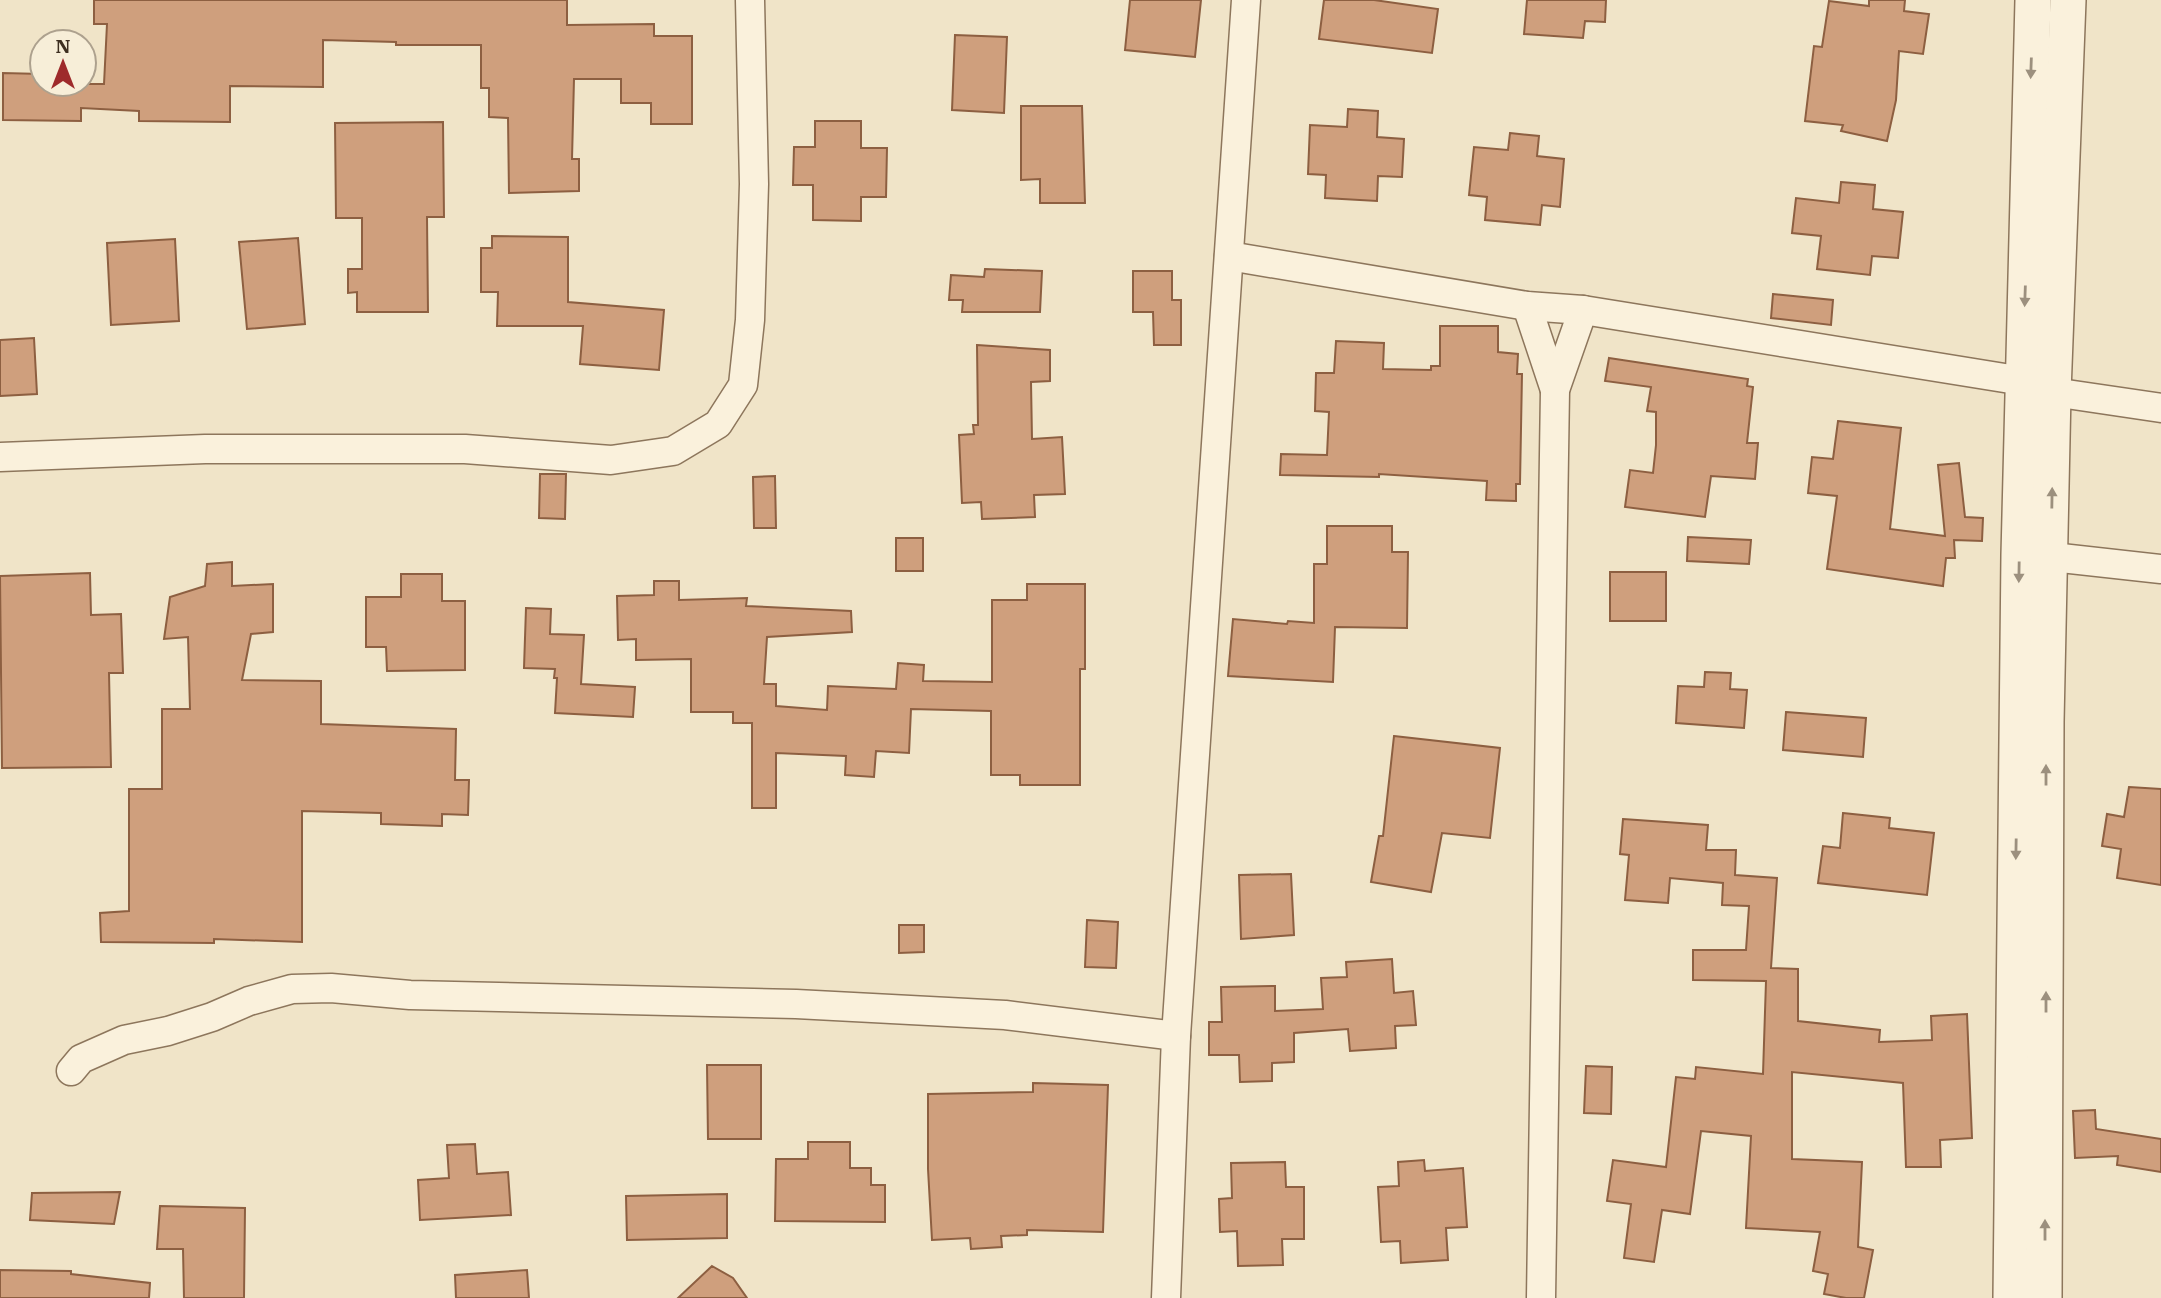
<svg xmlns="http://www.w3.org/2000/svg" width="2161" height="1298" viewBox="0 0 2161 1298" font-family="'IBM Plex Serif',serif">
  <rect width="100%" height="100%" fill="#f0e4c8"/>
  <g fill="#cf9f7d" stroke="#8d5f41" stroke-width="2">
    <path d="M94,0h473v25l87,-1v12h38v88h-41v-21h-30v-24h-47l-2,80h7v32l-70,2 -1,-75 -19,-1v-29h-8v-43h-85v-3l-73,-2v47l-93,-1v36l-91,-1v-10l-58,-3v13l-78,-1v-47l39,1v10h62l3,-60h-13z"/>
    <path d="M1130,0h71l-6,57 -70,-7z"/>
    <path d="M1324,0h50l64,9 -6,44 -113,-14z"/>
    <path d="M1527,0h79l-1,22 -20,-1 -2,17 -59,-4z"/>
    <path d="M1869,0h36l-1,11 25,3 -6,40 -24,-3 -3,49 -9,41 -46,-10 2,-6 -38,-4 9,-75 8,1 7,-46 40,5z"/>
    <path d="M955,35l52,2 -3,76 -52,-3z"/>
    <path d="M1021,106h61l3,97h-45v-24l-19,1z"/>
    <path d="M1348,109l30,2 -1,26 27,2 -2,38 -24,-1 -1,25 -52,-3 1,-23 -18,-1 2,-49 37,2z"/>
    <path d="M815,121h46v27h26l-1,49h-25v24l-48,-1v-35h-20l1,-38h21z"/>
    <path d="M443,122l1,95h-17l1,95h-71v-20l-9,1v-24h14v-51h-26l-1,-95z"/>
    <path d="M1510,133l29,3 -2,20 27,3 -4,48 -18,-2 -2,20 -55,-5 2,-23 -18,-2 5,-48 34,3z"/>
    <path d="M1841,182l34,3 -2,24 30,3 -5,46 -26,-2 -2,19 -53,-6 4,-33 -29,-3 4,-35 43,5z"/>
    <path d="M492,236l76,1v65l96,8 -5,60 -79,-6 3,-38h-86l1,-34h-17v-44h11z"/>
    <path d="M298,238l7,86 -58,5 -8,-87z"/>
    <path d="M175,239l4,82 -68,4 -4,-82z"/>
    <path d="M985,269l57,2 -2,41h-78l1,-12h-14l2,-25 33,2z"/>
    <path d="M1133,271h39v29h9v45h-27l-1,-33h-20z"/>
    <path d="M1773,294l60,6 -2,25 -60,-7z"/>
    <path d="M1440,326h58v26l20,2 -1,20h5l-2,110h-4v17l-30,-1 1,-19 -108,-7v3l-99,-2 1,-21 46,1 2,-43 -14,-1 1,-38h18l2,-32 48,2 -1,26 48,1v-4h9z"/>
    <path d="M34,338l3,56 -37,2v-56z"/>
    <path d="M977,345l73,5v31l-19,1 1,57 30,-2 3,57 -31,1 1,22 -53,2 -1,-17 -19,1 -3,-68 15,-1 -1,-9h5z"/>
    <path d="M1609,358l139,21 -1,7 6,1 -6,56h11l-3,36 -44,-3 -6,41 -80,-10 5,-37 23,3 3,-28v-33l-9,-1 4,-24 -46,-6z"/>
    <path d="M1838,421l63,7 -11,101 55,7 -7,-71 21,-2 6,54 18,1 -1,23 -28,-1 1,18h-9l-3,28 -116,-17 10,-73 -29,-3 4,-36 21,2z"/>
    <path d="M540,474h26l-1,45 -26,-1z"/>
    <path d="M775,476l1,52h-22l-1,-51z"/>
    <path d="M1327,526h65v26h16l-1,76 -72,-1 -2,55 -105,-6 5,-57 54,5 1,-3 26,2v-59h13z"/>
    <path d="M1688,537l63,3 -2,24 -62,-3z"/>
    <rect x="896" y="538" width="27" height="33"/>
    <path d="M232,562v24l41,-2v48l-22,2 -9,46 79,1v43l135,5 -1,51h14l-1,35 -26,-1v12l-61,-2v-11l-79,-2v131l-88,-3v4l-113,-1 -1,-29 29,-2v-122h33v-80h28l-2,-72 -24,2 6,-42 35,-11 2,-22z"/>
    <rect x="1610" y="572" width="56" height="49"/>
    <path d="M90,573l1,42 30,-1 2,59h-14l2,94 -109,1 -2,-192z"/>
    <path d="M401,574h41v27h23v69l-78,1 -1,-24h-20v-50h35z"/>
    <path d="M654,581h25v19l68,-2 -1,8 105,5 1,21 -85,5 -3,47h12v22l51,4 1,-24 68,3 2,-26 26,2 -1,16 69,1v-82h35v-16h58v85h-5v116h-60v-10h-29v-64l-80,-2 -2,44 -33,-2 -2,26 -29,-2 1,-19 -70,-3v55h-24v-85h-19v-11h-42v-53l-55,1v-21l-18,1 -1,-44 37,-1z"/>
    <path d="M526,608l25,1 -1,25 34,1 -3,49 54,3 -2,30 -78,-4 2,-35h-3l1,-9 -31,-1z"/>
    <path d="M1705,672l26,1 -1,16 17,1 -3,38 -68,-5 2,-37 26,1z"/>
    <path d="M1786,712l80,6 -3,39 -80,-7z"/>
    <path d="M1394,736l106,12 -10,90 -48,-5 -11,59 -60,-10 8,-46h4z"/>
    <path d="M2129,787l32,2v96l-44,-7 4,-29 -19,-3 5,-32 17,3z"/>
    <path d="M1843,813l47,5 -1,10 45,5 -7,62 -109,-12 5,-37 17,2z"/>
    <path d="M1623,819l85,6 -2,25h30l-1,25 42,3 -6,90 27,1v52l82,9 -1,12 53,-2 -1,-24 36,-2 5,124 -32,2 1,27h-35l-3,-84 -111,-11v87l70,3 -4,85 15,3 -9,48h-18l-22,-4 4,-20 -15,-3 7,-39 -74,-4 5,-92 -50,-5 -11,83 -28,-4 -8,52 -30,-4 7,-54 -24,-3 6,-41 53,7 10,-90 19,2 1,-12 67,7 3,-93 -73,-1v-30h53l3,-44 -27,-1 1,-22 -53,-5 -2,25 -43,-3 4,-45 -9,-1z"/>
    <path d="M1291,874l3,61 -53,4 -2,-64z"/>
    <path d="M1087,920l31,2 -2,46 -31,-1z"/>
    <path d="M899,925h25v27l-25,1z"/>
    <path d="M1392,959l2,34 19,-2 3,34 -21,1 1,22 -46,3 -2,-22 -54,4v29l-22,1v18l-32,1 -1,-27h-30v-33h13l-1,-35 54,-1v25l48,-2 -2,-31 26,-1 -1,-15z"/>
    <path d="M707,1065h54v74h-53z"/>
    <path d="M1586,1066l26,1 -1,47 -27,-1z"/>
    <path d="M1033,1083l75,2 -5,147 -76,-2v5l-26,1 1,11 -31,2 -1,-11 -38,2 -4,-71v-75l105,-2z"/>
    <path d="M2095,1110l1,19 65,10v33l-44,-7 1,-9 -43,2 -2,-47z"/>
    <path d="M808,1142h42v26h21v17h14v37l-110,-1 1,-62h32z"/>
    <path d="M475,1144l2,30 31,-2 3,43 -91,5 -2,-40 31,-2 -2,-33z"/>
    <path d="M1424,1160l1,11 38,-3 4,59 -21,1 2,32 -47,3 -1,-22 -19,1 -3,-55 21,-1 -1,-24z"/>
    <path d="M1285,1162l1,25h18v52h-22l1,26 -45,1 -1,-35 -17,1 -1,-33 13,-1 -1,-35z"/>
    <path d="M120,1192l-6,32 -84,-4 2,-27z"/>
    <path d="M727,1194v44l-100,2 -1,-44z"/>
    <path d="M160,1206l85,2 -1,90h-60l-1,-49h-26z"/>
    <path d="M712,1266l21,12 14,20h-69z"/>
    <path d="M0,1270l71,1v3l79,9 -1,15h-149z"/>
    <path d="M527,1270l2,28h-73l-1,-23z"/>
  </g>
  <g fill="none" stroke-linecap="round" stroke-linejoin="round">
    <g stroke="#8d765c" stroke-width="31">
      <g id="minor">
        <path d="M1229,256l298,50 56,4 440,71"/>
        <path d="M1527,306l28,84"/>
        <path d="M2053,392l108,16"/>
        <path d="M0,457l205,-8h260l146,11 62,-9 45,-27 25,-39 7,-65 4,-136 -4,-184"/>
        <path d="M2052,557l109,12"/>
        <path d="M71,1071l10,-12 43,-19 44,-9 44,-14 37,-16 43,-12 39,-1 79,7 386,9 209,11 171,21"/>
        <path d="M1166,1298l10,-262 70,-1036"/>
        <path d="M1541,1298l14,-908 28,-80"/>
      </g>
    </g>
    <g stroke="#8d765c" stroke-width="38">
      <g id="tertiary">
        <path d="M2011,1298l8,-743 14,-555"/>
        <path d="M2044,1298l2,-576 7,-330 15,-392"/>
      </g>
    </g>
    <use href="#minor" stroke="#faf1dc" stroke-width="28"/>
    <use href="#tertiary" stroke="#faf1dc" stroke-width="35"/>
  </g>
  <defs><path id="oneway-solid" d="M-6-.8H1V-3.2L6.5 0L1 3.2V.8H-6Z" transform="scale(1.75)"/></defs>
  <g fill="#9c907e">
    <use href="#oneway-solid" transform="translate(2031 68) rotate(92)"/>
    <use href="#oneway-solid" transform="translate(2025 296) rotate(92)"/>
    <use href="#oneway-solid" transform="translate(2052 498) rotate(-89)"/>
    <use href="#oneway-solid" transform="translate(2019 572) rotate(91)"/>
    <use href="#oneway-solid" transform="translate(2046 775) rotate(-90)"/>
    <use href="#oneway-solid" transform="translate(2016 849) rotate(91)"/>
    <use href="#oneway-solid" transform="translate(2046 1002) rotate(-90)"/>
    <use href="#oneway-solid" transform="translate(2045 1230) rotate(-90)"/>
  </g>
  <g transform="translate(63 63)"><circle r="33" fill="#f7eed8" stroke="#ada18e" stroke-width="2"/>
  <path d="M0-5L12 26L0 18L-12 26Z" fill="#9e2a2b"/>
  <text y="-10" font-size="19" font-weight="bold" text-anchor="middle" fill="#3d2e20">N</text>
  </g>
</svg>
